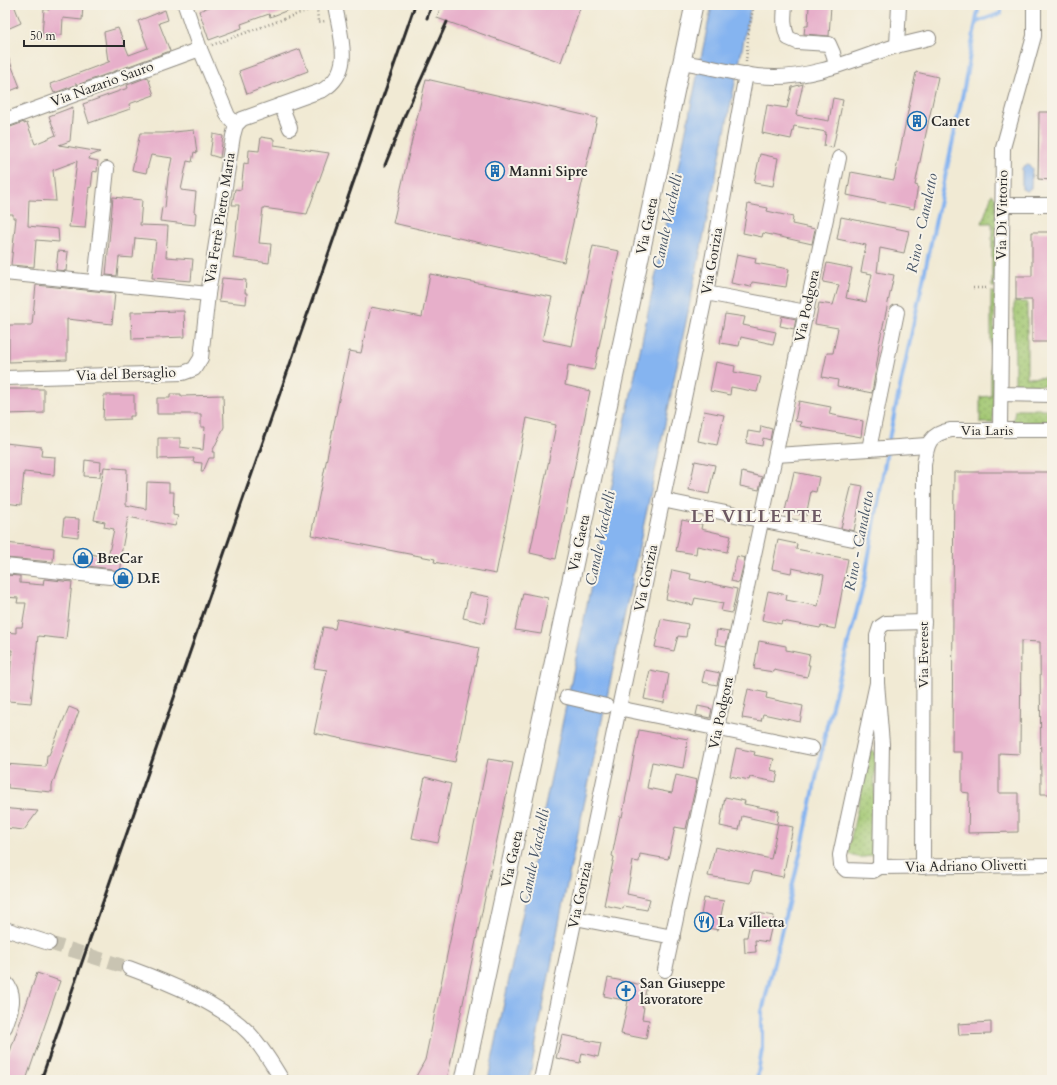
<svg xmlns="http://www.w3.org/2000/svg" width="1057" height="1085" viewBox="0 0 1057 1085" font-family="Cardo,serif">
  <defs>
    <pattern id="grass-dots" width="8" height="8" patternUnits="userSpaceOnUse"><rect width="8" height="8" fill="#a2c772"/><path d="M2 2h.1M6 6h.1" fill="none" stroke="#84a25e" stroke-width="1.8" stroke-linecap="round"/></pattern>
  </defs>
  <rect width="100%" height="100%" fill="#f7f3e8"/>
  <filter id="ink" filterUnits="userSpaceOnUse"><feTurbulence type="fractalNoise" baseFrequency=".025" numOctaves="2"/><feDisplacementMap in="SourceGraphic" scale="8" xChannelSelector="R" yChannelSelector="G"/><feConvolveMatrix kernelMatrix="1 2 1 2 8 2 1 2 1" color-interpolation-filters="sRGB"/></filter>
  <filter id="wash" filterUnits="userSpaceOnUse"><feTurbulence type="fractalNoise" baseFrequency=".012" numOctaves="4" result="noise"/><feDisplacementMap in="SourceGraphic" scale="16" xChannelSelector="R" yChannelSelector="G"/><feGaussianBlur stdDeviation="0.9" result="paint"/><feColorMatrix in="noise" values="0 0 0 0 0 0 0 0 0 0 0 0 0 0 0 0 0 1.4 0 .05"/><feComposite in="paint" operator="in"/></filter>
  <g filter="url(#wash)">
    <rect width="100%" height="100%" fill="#f1ead4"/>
    <g fill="url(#grass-dots)" stroke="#66794e">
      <path d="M992,194l4,4 -1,89h-3v-64h-10z"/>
      <path d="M991,292h4l-2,131h-13v-26l11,-1z"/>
      <path d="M1014,302h13v76l25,-1v8l-33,1 -4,-2z"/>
      <path d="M1018,409h34v13h-39l2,-12z"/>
      <path d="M873,750l2,2 -1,101c-4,5 -19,6 -24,1 -2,-2 -1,-4 -1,-7l21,-96z"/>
    </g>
    <g fill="#85b4f0" stroke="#58708e">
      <path d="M712,5h39l-93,453 -96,450 -33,172h-41z"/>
      <path d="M1028,165l4,3 -1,19v2l-4,2 -5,-2v-21l2,-2z"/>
    </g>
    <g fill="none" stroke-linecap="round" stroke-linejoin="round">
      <g stroke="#85b4f0" stroke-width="4">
        <path d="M977,22l24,-9v-8"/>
        <path d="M757,1080l5,-31v-37l41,-170 24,-117 37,-142 26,-149 73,-341 16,-88"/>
      </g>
    </g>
    <g id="blocks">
      <g fill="#e7afca">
        <path d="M5,5h9l7,18 -16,7z"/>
        <path d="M49,5h34l-1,15 -19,-2 -1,17 -20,-1 2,-25 5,1z"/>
        <path d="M214,5h85v1l-29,11 -1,-3 -28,10 1,4 -33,12 -10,-29z"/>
        <path d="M441,5h140l-20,57 -124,-44z"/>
        <path d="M809,5h22l-2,31 -25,-2 1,-8h3z"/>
        <path d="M165,10l3,10 -9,3 11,28 -93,34 -1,-2v2l-22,8 -4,-9 61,-23h-3l-4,-29 14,-4 11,27 19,-7 -10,-27z"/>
        <path d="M5,49l15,38 -15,6z"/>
        <path d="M300,49l8,22 -61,23 -8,-23z"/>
        <path d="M916,72l22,5 -23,108 3,1 -4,23 -67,-14 4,-23 43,8z"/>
        <path d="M148,77l6,18 -25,9 1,5 -41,14 -6,-19 45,-16 -1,-3z"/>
        <path d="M426,79l171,39 -33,144 -171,-39z"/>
        <path d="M803,84l-7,31 33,6 4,-23 10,2 -10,48 -9,-2 2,-14 -32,-6 -3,13 -29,-6 5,-28 20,3 5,-21z"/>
        <path d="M73,107l-3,34 -11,4 41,7 -10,4 -1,3 9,2 -1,11 -4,-1 -2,17 -2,-1 -4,41 -16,-1 8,-66 -24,9 3,31 -27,-1 -1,26 30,3 1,13 -23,-2 -2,27 -23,-2 5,-47h-3v-4h-8l1,-28h-1v-57l19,-7v2l3,-1 8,21 21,-9 -7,-19z"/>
        <path d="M1039,112h13v68l-14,-1z"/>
        <path d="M194,130l3,23 -3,-1 -2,10 -5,-1 -6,29 15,2 -2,20 2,1 -1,12 -35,-4 2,-14 3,1 3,-31 4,-19 -21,-3 -5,18 -14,-3 8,-37h24z"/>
        <path d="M213,134l10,2 -3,22 -10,-3z"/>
        <path d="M261,137l13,2v6l55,8 -22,61 -44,-6 -4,35 12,1 -2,19 -36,-5 6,-53h-7l3,-16 6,1 3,-27 4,1 1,-14 10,1z"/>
        <path d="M760,154l18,4 -5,28 -19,-3z"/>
        <path d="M113,197l29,3 -2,25 28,1 -2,31 27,2 -2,22 -39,-3 4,-38 -21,-2 -2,20 -14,-1 -2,19 -11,-1z"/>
        <path d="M748,204l20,4 -1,3 26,6 -1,7 23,5 -3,15 -49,-11 -1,4 -19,-4z"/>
        <path d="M841,217l68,14 -5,22 -24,-5 -3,24 17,3 -16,74 1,1 -7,43 -35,-7 1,-6 -16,-3 5,-24h6l5,-25 -23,-4 4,-21 14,2 6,-20 -16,-3 4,-19 25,5 -6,30 20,4 6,-28 -11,-2 5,-27 -29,-6z"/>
        <path d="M1032,232h20v110h-20v-42h-16v-24h16z"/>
        <path d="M593,246l26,5 -25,119 -26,-5 -3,20 25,6 -34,168 -26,-6 26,-128 -29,-7 -31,156 -62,-12 1,-3 -124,-24 38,-184 12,2 10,-46 51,10 8,-43 122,23 -10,43 30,6z"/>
        <path d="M58,251l10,1 -2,19 -10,-1z"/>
        <path d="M737,254l19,4 -1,5 34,6 -3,18 -34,-5 -1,5 -20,-4z"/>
        <path d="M222,278l24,2 -1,13h2l-1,11 -27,-3z"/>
        <path d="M36,285l79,8 -3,31 -45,-5v41l-58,2v-37h23z"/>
        <path d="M184,311l1,26 -53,2 -1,-27z"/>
        <path d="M725,314l20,3 -2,8 33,7 -3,12 -32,-7 -2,9 -19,-3z"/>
        <path d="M782,316l14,3 -2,10 -14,-3z"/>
        <path d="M716,362l19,4 -1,6 27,5 -4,15 -26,-5 -1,8 -20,-4z"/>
        <path d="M5,389h39v24l-39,1z"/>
        <path d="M170,394h11v2l42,-1 1,32 -12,25h2v6h-5l-6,14h-2l1,-9 -9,-1 1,-4 -36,1v-21h22v9l23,3 2,-23h-4v-13h-44v-16h13z"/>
        <path d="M104,395h30v21h-4v3l-27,1z"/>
        <path d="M799,401l32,6 -2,7 34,7 -2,16 -61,-11 1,-4 -6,-1z"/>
        <path d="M704,411l20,4 -7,30 -19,-4z"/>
        <path d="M761,426l11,3 -2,11 -7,-2 -1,8 -16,-3 2,-12 12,2z"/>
        <path d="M5,443l37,4 -1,9 14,1 -1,18 -30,-3 -3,33 -16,-2z"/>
        <path d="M85,460l16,2 -1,15 -16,-1z"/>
        <path d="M695,461l20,4 -6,29 -20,-4z"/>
        <path d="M104,467l23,2 -1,36 20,4 1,-27 22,1v9h5l-1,23 5,1 -3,10 -47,-9 -8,43h2l-2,13 -9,-4 -23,-3 2,-12 18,3 6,-28 -10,-2 1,-5 -11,-2z"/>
        <path d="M742,472l20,5 -3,13 -19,-4z"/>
        <path d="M794,472l25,5 -3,15 -5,-1 -5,25 -21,-5z"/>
        <path d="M954,472h98v322h-11l-1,-152 -19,-1 -1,113 -21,-1v40h19v39l-50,1 1,-40 -7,-1v-40h-10z"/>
        <path d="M852,484l11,2 -9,45 -13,-3z"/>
        <path d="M64,518l15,1 -1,18 -16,-2z"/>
        <path d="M682,520l20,4 -1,5 30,7 -4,16 -30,-6 -1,8 -20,-3z"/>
        <path d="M778,540l19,4 -1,5 52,10 -13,70 -14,-3 -1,2 -38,-7 -1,3 -19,-4 6,-29 19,4 -1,5 32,6 6,-31 -32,-7 -1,5 -19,-4z"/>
        <path d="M5,543l49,5 -1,14 -48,-4z"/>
        <path d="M737,556l8,2 -6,25 -8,-2z"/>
        <path d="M672,570l19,4 -1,5 47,10 -5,24 -11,-2 2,-8 -28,-5 -2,7 -27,-6z"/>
        <path d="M5,575l15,1v7l23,2 1,-6 28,3 -6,57 -28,-3 -7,67 -23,-2 4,-51h-7v-18l11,1v-6h6l4,-24h-9l1,-5 -13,-1z"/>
        <path d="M469,593l21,4 -5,26 -22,-5z"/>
        <path d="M523,593l25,5 -7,36 -26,-4z"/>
        <path d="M337,619l142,29 -24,114 -141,-29 13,-63 -13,-2 9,-41 12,2z"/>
        <path d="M661,619l27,5 -2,13 -8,-1 -4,15 -19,-4z"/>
        <path d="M717,630l12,2 -3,14 -11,-2z"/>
        <path d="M759,641l27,5v4l24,5 -2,10h2l-3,12 -33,-7v2l-20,-3z"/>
        <path d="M650,670l19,4 -5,29 -20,-4z"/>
        <path d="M705,670l15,3 -3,12 -15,-3z"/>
        <path d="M748,689l19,4 -1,5 37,8 -3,16 -37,-8 -2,7 -19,-3z"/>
        <path d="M698,706l14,3 -2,9 -14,-3z"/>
        <path d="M69,707l10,4 -27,74v7l-44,-4v-4h-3v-20l41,3 1,-12h2z"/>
        <path d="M639,730l49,9 -5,29 -31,-6 -5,26 25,5 4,-18 21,5 -11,49 -11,-2 -7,32 -28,-5 -1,8 -6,-1 -6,33 23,5 -3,11 -23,-4 -1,3 -19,-4 10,-48 -2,-1 8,-40 2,1z"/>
        <path d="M736,748l19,4 -1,3 20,4 -3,11 7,2 -2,10 -26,-5 -1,3 -19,-4z"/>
        <path d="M488,759l25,4 -66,317h-33l11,-20z"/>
        <path d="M425,777l26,7 -13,59 -26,-5z"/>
        <path d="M725,797l20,4 -1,3 35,7 -2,13 -35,-8 -3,14 -19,-4z"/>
        <path d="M5,808l6,1 27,2 -14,19 -19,-2z"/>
        <path d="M778,824l15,3 -10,50 -30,-6 -3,12 -42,-7 7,-29 56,12z"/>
        <path d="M704,898l20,3 -6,29 -19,-4z"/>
        <path d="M752,912l22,4 -6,26 -13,-2 1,12 -11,1 -1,-16h3z"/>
        <path d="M37,973l23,8 -34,99h-21v-14z"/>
        <path d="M608,978l39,8 -5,21h2l-2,12 7,1 -3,19 -25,-5 7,-33 -24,-5z"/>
        <path d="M991,1022v12l-32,1 -1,-11z"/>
        <path d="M562,1035l39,8 -3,14 -16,-4 -2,10 -24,-5z"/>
      </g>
    </g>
  </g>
  <g filter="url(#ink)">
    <use href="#blocks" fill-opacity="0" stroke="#8e8a80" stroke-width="1"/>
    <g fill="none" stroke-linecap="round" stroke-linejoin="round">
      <path stroke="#c9c4b2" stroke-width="14" stroke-dasharray="14 7" stroke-linecap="butt" d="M49,943l80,25"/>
      <g stroke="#8e8a80" stroke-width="16">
        <g id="minor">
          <path d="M185,5l15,44"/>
          <path d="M785,5c-1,12 -2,22 3,33l9,4 32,2 4,9 3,13"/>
          <path d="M897,46l2,-41"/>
          <path d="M682,62c31,5 62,15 93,15 42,0 82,-19 121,-31 11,-3 22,-5 33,-8"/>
          <path d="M281,105l9,23"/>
          <path d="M5,120l195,-71 28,67 8,9"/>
          <path d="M1002,205h50"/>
          <path d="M5,273l203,21"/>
          <path d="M95,282l12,-113"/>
          <path d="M706,293l100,19"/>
          <path d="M5,378l178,-5 11,-4 7,-11 7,-64 25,-158 3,-11 6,-6 81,-29c32,-20 17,-54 12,-85"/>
          <path d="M1001,394l51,1"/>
          <path d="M1000,430l3,-282 31,-112v-31"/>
          <path d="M869,449l58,-4"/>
          <path d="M776,455l93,-6 28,-137"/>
          <path d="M662,500l191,39"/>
          <path d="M5,566l105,11"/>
          <path d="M877,683l-37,172 1,10 5,5 27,1 7,-4 172,-2"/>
          <path d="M567,697l39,9"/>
          <path d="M618,708l194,40"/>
          <path d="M880,867l2,-123 -5,-61v-47l3,-9 6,-4 38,-1"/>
          <path d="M923,867l1,-402c3,-20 4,-31 27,-35h101"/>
          <path d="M575,918l98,19"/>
          <path d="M5,929l44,14"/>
          <path d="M129,968c38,14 91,35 120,65 13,14 23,30 33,47"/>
          <path d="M665,970l174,-812"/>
          <path d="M5,982c13,13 5,31 0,45"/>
          <path d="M541,1080l165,-787 40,-219"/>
        </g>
      </g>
      <g stroke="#8e8a80" stroke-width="19">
        <path id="major" d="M464,1080l230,-1075"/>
      </g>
      <g stroke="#8e8a80" stroke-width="2.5" stroke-dasharray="1 3" stroke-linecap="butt">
        <path d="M212,45l105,-38 1,15 8,-1"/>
        <path d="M746,62l3,-34 5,-23"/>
        <path d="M973,288h16"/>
      </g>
      <use href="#minor" stroke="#fff" stroke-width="14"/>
      <use href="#major" stroke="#fff" stroke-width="17"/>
      <g stroke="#2b2b2b" stroke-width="3">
        <path d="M427,18l5,-13"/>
        <path d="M385,165l20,-50 42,-93"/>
        <path d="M41,1080l374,-1075"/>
      </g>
    </g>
  </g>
  <defs>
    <g id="building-ring" transform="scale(1)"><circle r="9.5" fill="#f7f3e8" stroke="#1f6fb2" stroke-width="1.5"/><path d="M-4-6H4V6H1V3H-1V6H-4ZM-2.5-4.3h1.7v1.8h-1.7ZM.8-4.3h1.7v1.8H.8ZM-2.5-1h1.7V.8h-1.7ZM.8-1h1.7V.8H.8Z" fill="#1f6fb2"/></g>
    <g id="shop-ring" transform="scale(1)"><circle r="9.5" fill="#f7f3e8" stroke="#1f6fb2" stroke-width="1.5"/><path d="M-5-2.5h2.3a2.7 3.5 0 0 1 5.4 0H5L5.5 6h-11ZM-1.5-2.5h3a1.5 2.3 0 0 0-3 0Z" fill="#1f6fb2"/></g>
    <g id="restaurant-ring" transform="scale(1)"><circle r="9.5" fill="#f7f3e8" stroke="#1f6fb2" stroke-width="1.5"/><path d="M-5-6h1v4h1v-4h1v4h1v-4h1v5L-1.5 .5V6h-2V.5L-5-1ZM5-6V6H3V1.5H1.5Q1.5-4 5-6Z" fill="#1f6fb2"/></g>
    <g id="church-ring" transform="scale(1)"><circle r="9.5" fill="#f7f3e8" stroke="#1f6fb2" stroke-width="1.5"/><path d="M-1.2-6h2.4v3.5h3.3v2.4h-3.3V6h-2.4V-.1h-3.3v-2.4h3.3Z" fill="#1f6fb2"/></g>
  </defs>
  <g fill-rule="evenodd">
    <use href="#building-ring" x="917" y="121"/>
    <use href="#building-ring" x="495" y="171"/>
    <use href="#shop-ring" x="83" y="558"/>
    <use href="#shop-ring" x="123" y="578"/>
    <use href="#restaurant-ring" x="704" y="922"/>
    <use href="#church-ring" x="626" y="991"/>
  </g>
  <g text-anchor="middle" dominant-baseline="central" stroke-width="4" stroke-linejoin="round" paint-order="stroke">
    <g font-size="14" fill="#2b2b2b" stroke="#f7f3e8">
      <text transform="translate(102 84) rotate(-20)">Via Nazario Sauro</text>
      <text transform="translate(1002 215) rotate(-89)">Via Di Vittorio</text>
      <text transform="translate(220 218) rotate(-81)">Via Ferrè Pietro Maria</text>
      <text transform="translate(647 226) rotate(-78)">Via Gaeta</text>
      <text transform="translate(712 261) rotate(-80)">Via Gorizia</text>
      <text transform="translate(807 306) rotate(-78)">Via Podgora</text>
      <text transform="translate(126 374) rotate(-2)">Via del Bersaglio</text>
      <text x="987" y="430">Via Laris</text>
      <text transform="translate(579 543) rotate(-78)">Via Gaeta</text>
      <text transform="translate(646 578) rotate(-78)">Via Gorizia</text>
      <text transform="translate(923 655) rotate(-90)">Via Everest</text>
      <text transform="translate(721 713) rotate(-78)">Via Podgora</text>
      <text transform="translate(512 859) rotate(-78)">Via Gaeta</text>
      <text transform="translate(966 866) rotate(-1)">Via Adriano Olivetti</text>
      <text transform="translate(580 895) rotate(-78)">Via Gorizia</text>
    </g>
    <g font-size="14" font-weight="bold" fill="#2b2b2b" stroke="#f7f3e8" text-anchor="start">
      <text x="931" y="121">Canet</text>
      <text x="509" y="171">Manni Sipre</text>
      <text x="97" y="558">BreCar</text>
      <text x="137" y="578">D.F.</text>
      <text x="718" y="922">La Villetta</text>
      <text x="640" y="983">San Giuseppe<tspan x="640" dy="16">lavoratore</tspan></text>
    </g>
    <g font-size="15" font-style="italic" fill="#465466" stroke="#f7f3e8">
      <text transform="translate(667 221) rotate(-78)">Canale Vacchelli</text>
      <text transform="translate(922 223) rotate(-78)">Rino - Canaletto</text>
      <text transform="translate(600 538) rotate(-78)">Canale Vacchelli</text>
      <text transform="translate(859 541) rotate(-79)">Rino - Canaletto</text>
      <text transform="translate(534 856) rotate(-78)">Canale Vacchelli</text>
    </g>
    <g font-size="18" font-weight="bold" letter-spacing="1" fill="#6d5963" stroke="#f7f3e8">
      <text x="757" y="516">LE VILLETTE</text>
    </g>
  </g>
  <rect width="1057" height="1085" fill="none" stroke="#f7f3e8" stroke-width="20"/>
  <path d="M24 40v6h100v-6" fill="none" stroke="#2b2b2b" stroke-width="2"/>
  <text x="30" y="40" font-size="12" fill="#2b2b2b" stroke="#f7f3e8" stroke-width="3" paint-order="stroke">50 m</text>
</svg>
